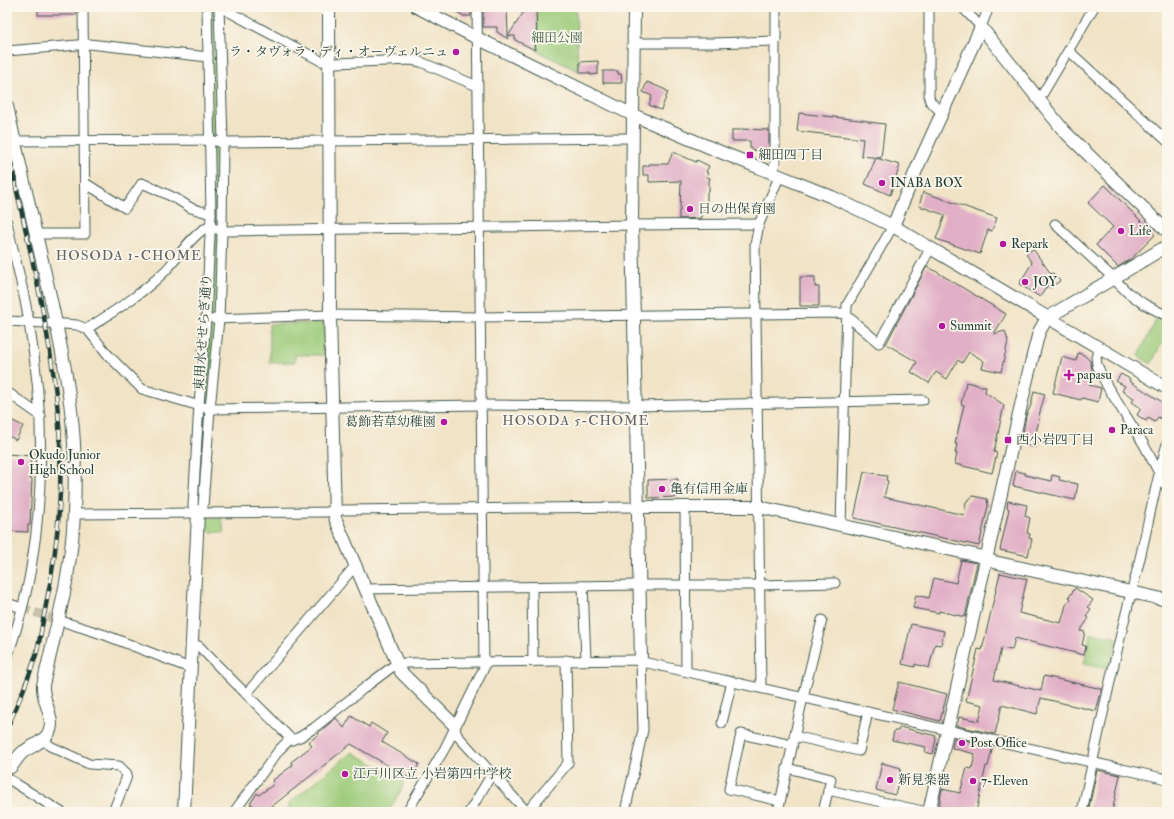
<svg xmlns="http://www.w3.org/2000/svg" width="1174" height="819" viewBox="0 0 1174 819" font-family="'IM FELL Double Pica','Noto Serif JP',serif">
  <rect width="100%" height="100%" fill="#fbf7ec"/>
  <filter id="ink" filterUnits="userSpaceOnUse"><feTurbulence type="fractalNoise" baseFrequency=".025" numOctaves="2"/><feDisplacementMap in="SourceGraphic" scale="8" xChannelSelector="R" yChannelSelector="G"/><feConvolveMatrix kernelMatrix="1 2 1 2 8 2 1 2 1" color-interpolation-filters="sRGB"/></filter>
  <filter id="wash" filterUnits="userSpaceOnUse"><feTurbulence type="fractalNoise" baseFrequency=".012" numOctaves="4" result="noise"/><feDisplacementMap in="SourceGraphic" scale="16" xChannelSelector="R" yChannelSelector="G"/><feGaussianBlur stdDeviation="0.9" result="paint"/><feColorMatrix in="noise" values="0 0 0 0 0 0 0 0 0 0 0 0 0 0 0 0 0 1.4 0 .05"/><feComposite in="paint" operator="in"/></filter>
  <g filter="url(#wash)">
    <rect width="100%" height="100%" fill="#f1e3c6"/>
    <g fill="#9dcb7a" stroke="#5e8457">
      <path d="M218,7l4,134 -11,-1 -3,-132z"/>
      <path d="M557,7h19l2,64 -41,-20v-41h20z"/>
      <path d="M211,142l11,1 -1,86 -8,-3z"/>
      <path d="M212,228l9,3 -3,87h-9z"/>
      <path d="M1157,318l10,5v9l-16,32 -13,-8z"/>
      <path d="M208,320h10l-8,88 -9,-4z"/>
      <path d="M324,323l1,32h-30v7l-25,1 -1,-39z"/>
      <path d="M203,518h19l2,15 -20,-2z"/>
      <path d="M1091,633l26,5 -7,32 -26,-6z"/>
      <path d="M352,752l51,29v6l-15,25h-100l1,-9z"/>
    </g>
    <g id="blocks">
      <g fill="#e1afc6">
        <rect x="38" y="7" width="38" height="8"/>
        <path d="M448,7h23v9h-7z"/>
        <path d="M483,7h24l1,29 19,-29h9l1,34h-3l1,9 -20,-10v-4h-7v3l-11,-7v-5h-14z"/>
        <path d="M598,61v13l-8,1v-2h-10v-11z"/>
        <path d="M603,71h15v3h3l1,9h-19z"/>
        <path d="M647,82l19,8v1l2,1 -7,18 -12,-5 3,-9 -9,-4z"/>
        <path d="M799,113l69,8v1l17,2 -4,34 -20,-2 2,-17 -66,-8z"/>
        <path d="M740,129l29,1v24h-6l-13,-6v-7h-18v-11h8z"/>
        <path d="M673,152l23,10 1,-2 12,6 -3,6 2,1 -2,4 4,1 -1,4v10h-2v10l-6,12v4l-22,1v-8h1l1,-30 -32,1v-7h-6v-9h6v-2h19z"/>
        <path d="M876,158l24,7 -10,30 -25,-11z"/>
        <path d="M1105,185l50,50 -23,23 -14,9 -22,-22 17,-18 -25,-24z"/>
        <path d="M923,192l74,26 -5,13 -4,-1 -8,24 -44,-15 9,-24 -26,-9z"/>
        <path d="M1033,249l18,25 2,-1 7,8 -10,7 -2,-3 -8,12 -21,-13 13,-21 -6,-9z"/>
        <path d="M927,266l79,48 -12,20 11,-3 3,10 -7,31 -19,-4 2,-7 -15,-9 -7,11 -4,-3 -11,19 -11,-7 -7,11 -18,-11 6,-10 -31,-18z"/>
        <path d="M800,277h15v10h4v19h-19z"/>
        <path d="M1078,353l6,2 6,6 2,8 -3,16 12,3 -3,14 -16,-4 -1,2 -28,-7 9,-36 14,4z"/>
        <path d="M1121,374l9,5 -1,2 38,24v17l-9,-5 -3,5 -7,-4 -2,3 -9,-6 4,-7 -9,-6 2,-4 -12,-7 3,-5 -9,-5z"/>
        <path d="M966,382l20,5 -1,5 19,13 -10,47 3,1 -5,20 -37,-9 2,-11h-2l2,-9h-2l9,-39 -3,-1z"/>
        <path d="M1034,391l11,3 -7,25 1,1 -4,17 3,1 -2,9 -15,-3 5,-28 5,-11z"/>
        <path d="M7,418l16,8 -7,14 -9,-5z"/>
        <path d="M7,454l24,2 -1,23h2l-2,46h-2v7l-21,-1z"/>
        <path d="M1016,471l9,2v2l26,6 1,-6 8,2 -1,3 19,4 -3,16 -62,-14z"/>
        <path d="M864,472l15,2v1l8,1 -1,4 2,1 -4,16 80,18 2,-13 7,-6 14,3 1,7 -9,40 -125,-28z"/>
        <path d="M678,479v18l-30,1v-18z"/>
        <path d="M1008,501l19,4 -2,11 5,2 -3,15 3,1 -1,4 3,1 -4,17 -28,-6 9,-41 -2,-1z"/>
        <path d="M961,560l16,3 -12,54 -26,-6v2l-26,-5 3,-13 13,3 5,-20 22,5z"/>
        <path d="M1000,573l27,6 -8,34 42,10 5,-18 5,-6 -2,-2 6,-9 18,12 -5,7 3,2 -5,7 3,2 -9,13 5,1 -3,13 4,1 -2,9 -69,-17 -3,12 -11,-2 -7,32 47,11 3,-15 58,13 -6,22 -55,-13 -4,16 -35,-9 -7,29 -38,-8 2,-9 20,4 4,-16 -17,-4 12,-52 4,1z"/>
        <path d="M911,624l33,7 -3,14 -6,-1 -6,24 -14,-4v3l-13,-3z"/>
        <path d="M899,682l48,12 -7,27 -48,-12z"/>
        <path d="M351,716l18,11 2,-4 16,10 -5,9 37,22 -8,15 -60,-35 -80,63 5,5h-28l5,-7 -3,-1 7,-11 2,2 15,-11 -2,-3 21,-16 -2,-3 21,-16 -3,-4 10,-8 -1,-1 18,-15 8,10z"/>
        <path d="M900,727l36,9 -1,2h1l-3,16 -8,-2 1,-5 -34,-7 2,-9h4z"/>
        <path d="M954,738l39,8 -5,20h-2l-10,46h-38l4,-23 18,4 7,-25 5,1 3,-15 -23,-6z"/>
        <path d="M882,763l19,5 -6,27 -19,-5z"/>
        <path d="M1097,770l23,5 -8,37h-24z"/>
      </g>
    </g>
  </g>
  <g filter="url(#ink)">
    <use href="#blocks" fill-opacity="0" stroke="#3e564a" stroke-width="1"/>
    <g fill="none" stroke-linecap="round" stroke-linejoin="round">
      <path stroke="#c7c2a9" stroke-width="9" stroke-dasharray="9 4.5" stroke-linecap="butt" d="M22,608l36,12"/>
      <g stroke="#3e564a" stroke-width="11">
        <g id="street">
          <path d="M207,7l4,207 -5,105 -7,86 -6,101 5,7 5,-6 7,-98 9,-90 3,-88 1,-89 -4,-135"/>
          <path d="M220,7l101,54 14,2 76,-3 10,2 56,24"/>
          <path d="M929,7v89l1,5 12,12"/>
          <path d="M962,7l19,20 8,-20"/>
          <path d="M634,43h78l63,-2"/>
          <path d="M7,51l82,-7 119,13"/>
          <path d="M1069,51l98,90"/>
          <path d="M1039,100l55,-93"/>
          <path d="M15,141l190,-1 18,2 410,-4"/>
          <path d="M773,172l2,-10v-121l1,-1v-33"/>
          <path d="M85,183l40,25 17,-25 33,15 16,10 20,6"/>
          <path d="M7,222c7,34 17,67 22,101 14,80 16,164 2,245 -5,30 -14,61 -24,90"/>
          <path d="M1055,224l54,50 18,18 17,12 23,12"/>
          <path d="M36,234h49l-2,-227"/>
          <path d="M214,319l116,-4 150,2 361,-4 5,2 33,28 51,-94"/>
          <path d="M7,321l57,3 13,1 10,4 22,27 33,33 68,20 271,-4 154,1 288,-6"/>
          <path d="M87,329c27,-18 54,-34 77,-57 14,-13 24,-33 40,-43 6,-3 13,0 18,2l410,-6 127,-1"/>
          <path d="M1100,349l-4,8 1,8 10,21 36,57 24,45"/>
          <path d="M7,392l34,24"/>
          <path d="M685,508l1,163"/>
          <path d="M74,514l252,-2 16,-2 295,-3"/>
          <path d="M841,526l6,-221 46,-79"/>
          <path d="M583,586l3,74"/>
          <path d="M532,587l1,74"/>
          <path d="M365,589l274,-4h121l75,-2"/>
          <path d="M7,603l15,5"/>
          <path d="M58,620l47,15 85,33"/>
          <path d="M191,644l8,2c30,32 62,62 93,94"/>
          <path d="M761,687l-6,-442 4,-21 21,-49"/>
          <path d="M247,693l108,-127"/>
          <path d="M722,723l10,-42"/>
          <path d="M454,725l3,10 70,77"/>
          <path d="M794,736l65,15 9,-39"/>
          <path d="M43,739l7,7 39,18 30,2 8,8 -1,5 -13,33"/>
          <path d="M787,768l44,11 -8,33"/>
          <path d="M7,778l54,34"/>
          <path d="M828,790l99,22"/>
          <path d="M780,801l-51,-12 12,-55 51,11"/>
          <path d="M234,812l45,-62 9,-9 12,-4 14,-9 54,-43 24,-18 6,-3 7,-1 229,-3 533,119"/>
          <path d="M407,812l38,-64 39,-80 -7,-661"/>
          <path d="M469,812l23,-38"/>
          <path d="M527,812l41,-49 -2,-103"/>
          <path d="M625,812l18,-82 -2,-69"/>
          <path d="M778,812l25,-115 19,-77"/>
          <path d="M1082,812c16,-75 31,-151 51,-226 13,-47 20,-95 34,-142"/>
        </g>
      </g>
      <g stroke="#3e564a" stroke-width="14">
        <g id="secondary">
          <path d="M329,7l1,308 5,203 66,154 52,52"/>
          <path d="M417,7l60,31 156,77 90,38 109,44 61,29 274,162"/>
          <path d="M634,7l-2,218 9,436"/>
          <path d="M7,106c13,62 28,123 42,185 11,50 22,101 25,152 1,23 1,47 0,70 -2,58 -18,115 -31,172 -1,15 8,25 8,40 -1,15 -18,20 -28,27 -5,4 -8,10 -12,15"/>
          <path d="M893,226l24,-58 64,-141 83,104 103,100"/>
          <path d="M637,507h122l220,49 15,6 173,38"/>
          <path d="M184,812l14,-299"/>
          <path d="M929,812l97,-429 13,-51 8,-14 120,-72"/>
        </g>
      </g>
      <use href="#street" stroke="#fff" stroke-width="9"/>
      <use href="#secondary" stroke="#fff" stroke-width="12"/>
      <g stroke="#1f3d34" stroke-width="4.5">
        <path id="rail" d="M7,147c18,82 39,164 49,247 9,72 4,145 -11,216 -3,15 -5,31 -9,45 -8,25 -18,49 -29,73"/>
      </g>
      <use href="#rail" stroke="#fbf7ec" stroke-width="3" stroke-dasharray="9" stroke-linecap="butt"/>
    </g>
  </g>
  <g fill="#b5179e" stroke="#fbf7ec" stroke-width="1.5">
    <circle cx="456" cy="52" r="4"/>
    <rect x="746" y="151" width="8" height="8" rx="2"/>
    <circle cx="882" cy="183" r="4"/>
    <circle cx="690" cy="209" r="4"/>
    <circle cx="1121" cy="231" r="4"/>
    <circle cx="1003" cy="244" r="4"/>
    <circle cx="1025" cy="282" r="4"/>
    <circle cx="942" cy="326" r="4"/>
    <path d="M1067 369h4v4h4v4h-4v4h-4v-4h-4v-4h4z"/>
    <circle cx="444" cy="422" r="4"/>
    <circle cx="1112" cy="430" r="4"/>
    <rect x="1004" y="436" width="8" height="8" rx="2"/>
    <circle cx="21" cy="462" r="4"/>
    <circle cx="662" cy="489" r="4"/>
    <circle cx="962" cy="743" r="4"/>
    <circle cx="345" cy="774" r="4"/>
    <circle cx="890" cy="780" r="4"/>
    <circle cx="973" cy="781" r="4"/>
  </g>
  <g text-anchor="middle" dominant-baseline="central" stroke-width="3.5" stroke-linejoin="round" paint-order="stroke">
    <g font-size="13" fill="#3e6046" stroke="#fbf7ec">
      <text x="557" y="38">細田公園</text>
    </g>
    <g font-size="13" fill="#1f3d34" stroke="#fbf7ec" text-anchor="start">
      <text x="448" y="52" text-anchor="end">ラ・タヴォラ・ディ・オーヴェルニュ</text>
      <text x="758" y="155">細田四丁目</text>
      <text x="890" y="183">INABA BOX</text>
      <text x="698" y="209">日の出保育園</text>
      <text x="1129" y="231">Life</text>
      <text x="1011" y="244">Repark</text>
      <text x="1033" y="282">JOY</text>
      <text x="950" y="326">Summit</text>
      <text x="1077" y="375">papasu</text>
      <text x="436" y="422" text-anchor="end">葛飾若草幼稚園</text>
      <text x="1120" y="430">Paraca</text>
      <text x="1016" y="440">西小岩四丁目</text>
      <text x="29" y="455">Okudo Junior<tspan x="29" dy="15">High School</tspan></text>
      <text x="670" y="489">亀有信用金庫</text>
      <text x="970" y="743">Post Office</text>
      <text x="353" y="774">江戸川区立 小岩第四中学校</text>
      <text x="898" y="780">新見楽器</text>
      <text x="981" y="781">7-Eleven</text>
    </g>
    <g font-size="13" fill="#1f3d34" stroke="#fbf7ec">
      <text transform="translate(203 332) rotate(-86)">東用水せせらぎ通り</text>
    </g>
    <g font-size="14" letter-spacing="1" fill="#636567" stroke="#fbf7ec">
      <text x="129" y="255">HOSODA 1-CHOME</text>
      <text x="576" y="420">HOSODA 5-CHOME</text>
    </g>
  </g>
  <rect width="1174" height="819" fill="none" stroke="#fbf7ec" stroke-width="24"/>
</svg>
